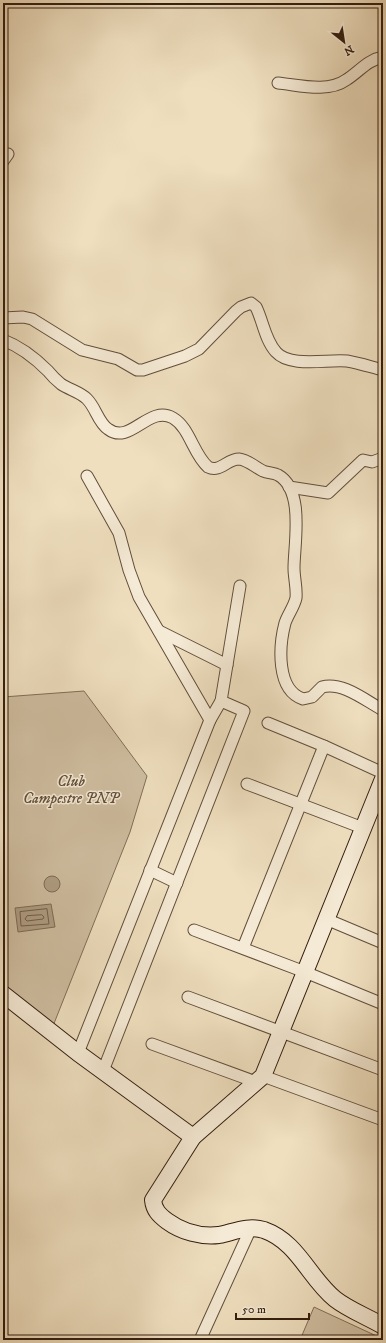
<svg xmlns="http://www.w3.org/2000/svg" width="386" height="1343" viewBox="0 0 386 1343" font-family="'IM FELL DW Pica',serif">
  <rect width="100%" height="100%" fill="#efdfbf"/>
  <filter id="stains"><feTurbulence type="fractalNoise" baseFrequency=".005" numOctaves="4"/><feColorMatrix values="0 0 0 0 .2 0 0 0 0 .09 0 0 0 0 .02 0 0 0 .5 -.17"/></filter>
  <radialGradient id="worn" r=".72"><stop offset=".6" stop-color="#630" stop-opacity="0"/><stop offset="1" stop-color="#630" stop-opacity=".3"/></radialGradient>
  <g fill="#cfbea1" stroke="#816e58">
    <path d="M84,691l63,85 -17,56 -77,194 -50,-36v-293z"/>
    <path d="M314,1307l69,32v1h-83z"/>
  </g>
  <g fill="#af9d83" stroke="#7d6a55">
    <circle cx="52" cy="884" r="8"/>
    <path d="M51,904l4,23 -37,5 -3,-24z"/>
  </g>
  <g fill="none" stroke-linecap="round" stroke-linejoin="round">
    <g stroke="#715d49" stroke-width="1">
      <path d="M47,909l2,15 -28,2 -1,-14z"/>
      <path d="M42,915l2,2 -1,2 -16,2 -2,-2 2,-3z"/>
    </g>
    <g stroke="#624e3b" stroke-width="13">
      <g id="street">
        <path d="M278,83c21,2 50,10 68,-3 13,-8 21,-20 37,-23"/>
        <path d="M3,161l5,-7"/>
        <path d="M3,318l20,-1 9,2 50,31 36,9 19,11h6l42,-14 14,-7 37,-38 5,-4 10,-4 5,4c7,14 9,33 20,45 14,16 52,7 71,9 12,2 24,6 36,9"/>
        <path d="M3,340c16,6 33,19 45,31 4,5 8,9 13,13 9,6 19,8 26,15 9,9 11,23 21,30 22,17 41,-25 65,-11 17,10 20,36 35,49 12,6 19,-8 31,-8 9,1 16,8 24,12 5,2 11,2 15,4 27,15 16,69 16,93 0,10 3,20 2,30 -2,9 -8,16 -11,25 -6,23 -9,67 18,76l9,-2 10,-10c20,-6 44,14 61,23"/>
        <path d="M289,487l39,6 35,-33 9,2 11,-4"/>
        <path d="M159,631l68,34"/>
        <path d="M210,720l11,-19 19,-115"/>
        <path d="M268,723l56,23 59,27"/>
        <path d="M247,784l116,44"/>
        <path d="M150,870l27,13"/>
        <path d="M326,919l57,24"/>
        <path d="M194,930l111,42 78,32"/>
        <path d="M243,948l81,-202"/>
        <path d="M188,997l195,73"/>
        <path d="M152,1044l104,38"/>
        <path d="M78,1053l132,-333 -71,-123 -10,-27 -10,-37 -32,-57"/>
        <path d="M103,1071l141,-360 -23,-10"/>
        <path d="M263,1076l120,44"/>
        <path d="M200,1340l51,-112"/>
      </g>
    </g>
    <g stroke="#331d0f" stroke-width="18">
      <g id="secondary">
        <path d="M383,779l-120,297 -70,61 -40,63c1,10 6,15 14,21 15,11 34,16 52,14 15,-3 29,-10 45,-5 34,12 45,48 71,69 14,11 33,18 48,27"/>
        <path d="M3,994l75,59 115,84"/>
      </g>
    </g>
    <use href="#street" stroke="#f5ead5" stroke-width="11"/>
    <use href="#secondary" stroke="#f5ead5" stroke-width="16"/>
  </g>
  <g text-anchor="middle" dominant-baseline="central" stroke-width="3" stroke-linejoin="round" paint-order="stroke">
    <g font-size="15" font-style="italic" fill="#624d3b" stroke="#f5ead5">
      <text x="71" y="781">Club<tspan x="71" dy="17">Campestre PNP</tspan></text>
    </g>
  </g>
  <rect width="386" height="1343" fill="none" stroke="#efdfbf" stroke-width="16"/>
  <rect x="4" y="4" width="378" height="1335" fill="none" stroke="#331d0f" stroke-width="2"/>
  <rect x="8" y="8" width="370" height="1327" fill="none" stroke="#331d0f"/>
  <g transform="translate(344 42) rotate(150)" stroke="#f5ead5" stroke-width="3" paint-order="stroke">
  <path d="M0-3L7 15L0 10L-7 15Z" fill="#331d0f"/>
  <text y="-6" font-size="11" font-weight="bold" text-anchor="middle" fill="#331d0f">N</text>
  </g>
  <path d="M236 1313v6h73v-6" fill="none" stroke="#331d0f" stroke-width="2"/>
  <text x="242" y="1313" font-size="12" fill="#331d0f" stroke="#f5ead5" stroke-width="3" paint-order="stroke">50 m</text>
  <rect width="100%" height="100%" filter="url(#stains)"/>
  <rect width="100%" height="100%" fill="url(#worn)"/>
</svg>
